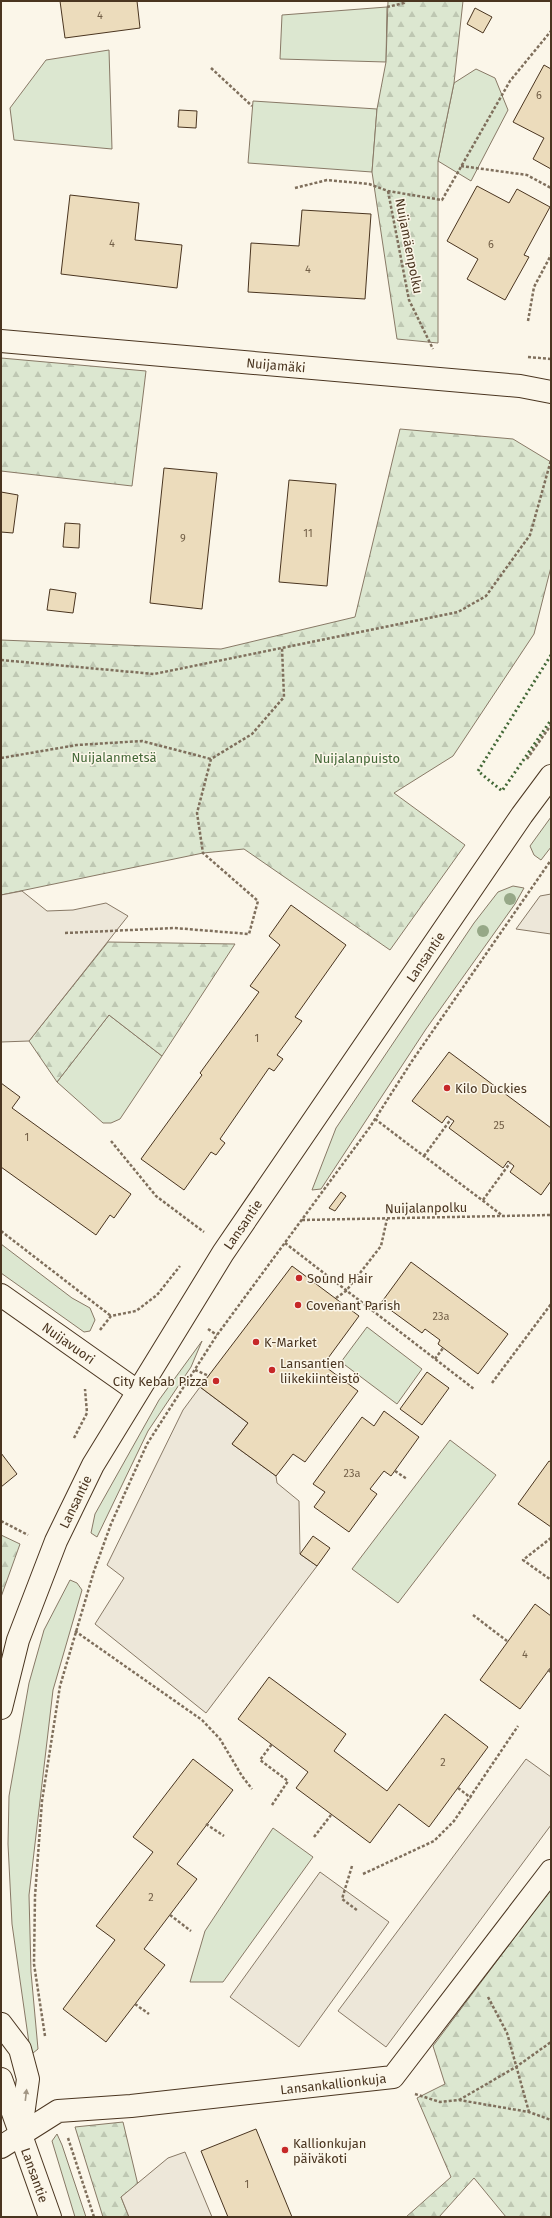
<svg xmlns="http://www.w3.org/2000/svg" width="552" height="2218" viewBox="0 0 552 2218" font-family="'Fira Sans',sans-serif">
  <defs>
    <pattern id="forest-firs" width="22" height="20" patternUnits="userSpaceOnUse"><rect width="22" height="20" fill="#dce7d0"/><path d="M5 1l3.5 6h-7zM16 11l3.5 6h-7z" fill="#bec7b2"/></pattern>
  </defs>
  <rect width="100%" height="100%" fill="#fbf6e9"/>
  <g fill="#dce7d0" stroke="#887966">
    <path d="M387,7l-1,55 -106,-3 2,-44z"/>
    <path d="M109,50l3,99 -98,-9 -4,-32 36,-48z"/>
    <path d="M476,69l19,9 13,32 -37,71 -33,-20 16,-78z"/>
    <path d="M253,101l124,8 -5,63 -124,-9z"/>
    <path d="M551,817v30l-10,13 -7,-5 -4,-9z"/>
    <path d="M513,886l11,2 -9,16 -89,125 -105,160 -9,1 24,-62 138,-205 24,-31z"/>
    <path d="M109,1015l53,41 -42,63 -9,4h-8l-46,-41z"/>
    <path d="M1,1244l71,54 18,10 5,12 -5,11 -6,1 -83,-59z"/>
    <path d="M367,1327l55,42 -25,35 -56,-42z"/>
    <path d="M202,1341l-11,26 -43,64 -51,106 -6,-4 4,-19 64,-114z"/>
    <path d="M450,1440l46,35 -98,128 -46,-34z"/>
    <path d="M70,1580l7,3 5,7 -29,100 -24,205 2,77 7,77 -5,4 -3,-3 -18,-126 -4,-80 1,-48 20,-113 15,-53z"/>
    <path d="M273,1828l40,29 -90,125h-33l15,-51z"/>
    <path d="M57,2134l5,11 24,72h-11l-23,-76z"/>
  </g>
  <g fill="url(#forest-firs)" stroke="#887966">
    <path d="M388,1h75l-9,82 -16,78v182l-41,-4 -25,-167 5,-63 9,-47z"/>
    <path d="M1,358l145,13 -14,115 -131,-15z"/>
    <path d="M400,429l113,10 38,23v105l-17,67 -81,122 -59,37 71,52 -75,105 -146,-101 -41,4 -202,42v-255l220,9 134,-32z"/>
    <path d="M108,942l127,2 -73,112 -53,-41 -52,67 -28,-41z"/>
    <path d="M1,1535l19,9 -19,53z"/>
    <path d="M551,1889v328h-45l-32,-39 -35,39h-33l45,-40 -34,-79 28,-14 -12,-38z"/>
    <path d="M123,2122l15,63 -17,12 8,20h-26l-28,-90z"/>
  </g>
  <g fill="#ede7d9" stroke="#887966">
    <path d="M22,891l25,20 26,-1 33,-7 22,13 -99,125 -28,1v-147z"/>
    <path d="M551,894v40l-35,-5 24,-33z"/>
    <path d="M200,1387l48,36 -16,21 44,32 1,7 22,18 1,53 17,12 -111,147 -111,-89 29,-46 -17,-13 76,-155z"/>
    <path d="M526,1759l25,18v48l-165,222 -48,-36z"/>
    <path d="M320,1872l69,50 -90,125 -69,-50z"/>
    <path d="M185,2152l27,65h-83l-8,-20 47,-39z"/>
  </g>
  <g fill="#ecdcbc" stroke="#4a3520">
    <path d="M60,1h77l3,27 -75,10z"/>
    <path d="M475,8l17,9 -9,16 -16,-9z"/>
    <path d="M544,65l7,4v100l-18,-10 11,-21 -31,-16z"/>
    <path d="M179,110l18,1 -1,17 -18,-1z"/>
    <path d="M477,186l32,17 8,-14 33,18 -26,48 5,2 -24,43 -38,-21 11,-20 -31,-18z"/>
    <path d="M70,195l69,8 -4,37 47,5 -5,43 -116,-14z"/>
    <path d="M302,210l69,4 -6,85 -117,-7 3,-49 48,3z"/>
    <path d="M164,468l53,5 -15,136 -52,-6z"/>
    <path d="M289,480l47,4 -9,102 -48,-4z"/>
    <path d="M1,492l17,3 -5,38 -12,-1z"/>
    <path d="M65,523l15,1 -1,24 -16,-1z"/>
    <path d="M50,589l26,4 -3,20 -26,-3z"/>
    <path d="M291,905l55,40 -51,72 7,4 -25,34 6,4 -9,12 -5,-3 -49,71 5,4 -9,12 -5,-3 -27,38 -43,-31 61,-84 -2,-2 59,-81 -9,-6 30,-41 -11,-9z"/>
    <path d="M449,1052l102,76v53l-10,14 -31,-23 4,-6 -6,-5 -5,7 -54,-40 5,-7 -7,-5 -5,7 -30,-22z"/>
    <path d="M1,1083l19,14 -8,11 119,86 -17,24 -4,-3 -14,20 -95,-68z"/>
    <path d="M341,1192l5,4 -11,15 -6,-3z"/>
    <path d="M411,1262l97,72 -30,40 -40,-30 2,-4 -15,-11 -3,4 -41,-30z"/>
    <path d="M292,1266l67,50 -36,49 35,26 -53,71 -12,-8 -17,22 -44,-32 16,-21 -48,-36z"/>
    <path d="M427,1372l22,16 -27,37 -22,-16z"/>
    <path d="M384,1411l35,26 -28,39 -7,-5 -14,18 7,5 -28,38 -35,-25 11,-15 -12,-8 49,-67 12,9z"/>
    <path d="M1,1453l16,21 -16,13z"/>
    <path d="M549,1461l2,1v65l-33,-23z"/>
    <path d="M313,1536l17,12 -13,18 -17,-12z"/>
    <path d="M535,1604l16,12v51l-31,42 -40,-29z"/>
    <path d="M269,1677l77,57 -12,17 53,40 58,-77 43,33 -59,80 -30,-23 -29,39 -74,-55 12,-16 -70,-53z"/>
    <path d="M193,1759l40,31 -56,74 20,15 -53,70 21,16 -59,77 -43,-33 52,-69 -19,-14 57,-74 -20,-15z"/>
    <path d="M256,2129l36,88h-64l-27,-66z"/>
  </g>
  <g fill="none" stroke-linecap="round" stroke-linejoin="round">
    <g stroke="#4a3520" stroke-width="24">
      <g id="minor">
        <path id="s1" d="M1,341l519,45 31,6"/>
        <path id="s2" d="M1,1295l136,96"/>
        <path id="s3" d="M1,2147l57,-36 73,-5 262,-29 158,-206"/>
      </g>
    </g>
    <g stroke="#4a3520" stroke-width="24">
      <g id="tertiary">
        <path id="s4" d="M1,1708l17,-68 38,-99 37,-76 130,-212 299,-438 29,-39"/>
        <path d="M1,2024l19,25 8,30 -7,51"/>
        <path id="s5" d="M1,2079l49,138"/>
      </g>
    </g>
    <g stroke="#7f6f5c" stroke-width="2.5" stroke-dasharray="3 2" stroke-linecap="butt">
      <path d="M387,7l17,-4v-2"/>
      <path d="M211,68l41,38"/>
      <path d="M461,166l66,9 24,13"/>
      <path d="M295,188l32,-8 42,4 19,7 54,9 68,-119 41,-50"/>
      <path d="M388,191l21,109 24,49"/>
      <path d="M528,321l6,-34 17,-32"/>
      <path d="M528,357l23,2"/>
      <path d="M1,660l153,14 304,-62 28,-16 44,-61 21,-75"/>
      <path d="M1,758l76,-13 65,-4 69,18"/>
      <path d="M527,759l24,-34"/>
      <path d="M65,933l109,-5 75,6 9,-33 -55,-48 -6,-40 14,-54 41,-25 32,-37 -2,-49"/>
      <path d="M375,1119l128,97"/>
      <path d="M111,1141l45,55 48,36"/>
      <path d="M424,1156l27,-37"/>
      <path d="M483,1200l27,-37"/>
      <path d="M302,1220l249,-5"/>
      <path d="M1,1231l110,85"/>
      <path d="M285,1243l189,146"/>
      <path d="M336,1298l10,-7 35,-45 6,-27"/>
      <path d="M208,1329l9,6"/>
      <path d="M100,1330l11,-14 25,-5 21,-16 23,-29"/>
      <path d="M435,1359l8,-11"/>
      <path d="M195,1370l14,6"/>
      <path d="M492,1383l59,-79"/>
      <path d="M74,1438l13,-25 -2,-24"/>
      <path d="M395,1471l12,8"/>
      <path d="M1,1521l27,14"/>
      <path d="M551,1538l-28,22 28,20"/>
      <path d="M473,1615l34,26"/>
      <path d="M75,1631l127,89 18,19 22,37 10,13"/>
      <path d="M548,1670l3,2"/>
      <path d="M458,1788l13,10"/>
      <path d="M272,1805l16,-24 -28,-21 12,-16"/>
      <path d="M206,1824l18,12"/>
      <path d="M314,1837l17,-22"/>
      <path d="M352,1866l-10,33 16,12"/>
      <path d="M363,1874l71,-33 20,-20 64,-95"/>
      <path d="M170,1915l21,16"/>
      <path d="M488,1997l19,36 22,79"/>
      <path d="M135,2004l14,10"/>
      <path d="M45,2036l-11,-72 1,-68 7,-95 18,-115 34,-115 17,-47 36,-80 70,-109 153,-208 42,-66 139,-201"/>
      <path d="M415,2094l25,8 19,-2 70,12 22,8"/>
      <path d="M459,2100l57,-33 35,-25"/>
      <path d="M68,2138l26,79"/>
    </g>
    <use href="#minor" stroke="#fbf6e9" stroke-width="22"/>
    <use href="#tertiary" stroke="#fbf6e9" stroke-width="22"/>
    <path stroke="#436837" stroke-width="3" stroke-dasharray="2 3" stroke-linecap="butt" d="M551,655l-73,116 24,20 49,-71"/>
  </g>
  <g fill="#96a887">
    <circle cx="510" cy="899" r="6"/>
    <circle cx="483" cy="931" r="6"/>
  </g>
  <defs><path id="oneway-solid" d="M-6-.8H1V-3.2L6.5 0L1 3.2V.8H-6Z"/></defs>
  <use fill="#a29684" href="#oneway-solid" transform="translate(26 2095) rotate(-83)"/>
  <g fill="#c62828" stroke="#fbf6e9" stroke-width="1.5">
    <circle cx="447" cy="1088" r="4"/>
    <circle cx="299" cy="1278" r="4"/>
    <circle cx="298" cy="1305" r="4"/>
    <circle cx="256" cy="1342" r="4"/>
    <circle cx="272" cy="1370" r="4"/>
    <circle cx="216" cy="1381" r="4"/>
    <circle cx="285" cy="2150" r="4"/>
  </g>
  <g text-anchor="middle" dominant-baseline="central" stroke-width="3" stroke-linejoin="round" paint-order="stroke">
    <g font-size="11" fill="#725f47">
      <text x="100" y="15">4</text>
      <text x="539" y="95">6</text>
      <text x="112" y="243">4</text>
      <text x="491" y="244">6</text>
      <text x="308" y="269">4</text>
      <text x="308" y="533">11</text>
      <text x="183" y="538">9</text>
      <text x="257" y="1038">1</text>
      <text x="499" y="1125">25</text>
      <text x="27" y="1137">1</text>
      <text x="441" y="1316">23a</text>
      <text x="352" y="1473">23a</text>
      <text x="525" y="1654">4</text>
      <text x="443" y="1762">2</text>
      <text x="151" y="1897">2</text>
      <text x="247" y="2184">1</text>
    </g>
    <g font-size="13" fill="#4a3520" stroke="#fbf6e9">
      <text transform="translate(409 246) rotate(79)">Nuijamäenpolku</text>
      <text stroke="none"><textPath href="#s1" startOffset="276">Nuijamäki</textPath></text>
      <text stroke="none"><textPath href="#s4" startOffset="868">Lansantie</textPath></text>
      <text transform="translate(426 1208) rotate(-1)">Nuijalanpolku</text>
      <text stroke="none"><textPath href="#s4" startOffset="544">Lansantie</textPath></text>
      <text stroke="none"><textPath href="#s2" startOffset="83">Nuijavuori</textPath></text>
      <text stroke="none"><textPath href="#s4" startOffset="220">Lansantie</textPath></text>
      <text stroke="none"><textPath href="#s3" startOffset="344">Lansankallionkuja</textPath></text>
      <text stroke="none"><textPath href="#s5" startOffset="102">Lansantie</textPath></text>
    </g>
    <g font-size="13" fill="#436837" stroke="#fbf6e9">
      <text x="114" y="757">Nuijalanmetsä</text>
      <text x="357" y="758">Nuijalanpuisto</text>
    </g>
    <g font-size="13" fill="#4a3520" stroke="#fbf6e9" text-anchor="start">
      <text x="455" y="1088">Kilo Duckies</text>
      <text x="307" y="1278">Sound Hair</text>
      <text x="306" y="1305">Covenant Parish</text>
      <text x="264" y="1342">K-Market</text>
      <text x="280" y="1363">Lansantien<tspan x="280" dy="15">liikekiinteistö</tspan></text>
      <text x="208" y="1381" text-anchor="end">City Kebab Pizza</text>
      <text x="293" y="2143">Kallionkujan<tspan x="293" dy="15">päiväkoti</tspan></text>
    </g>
  </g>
  <rect width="552" height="2218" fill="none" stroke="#4a3520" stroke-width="4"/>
</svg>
